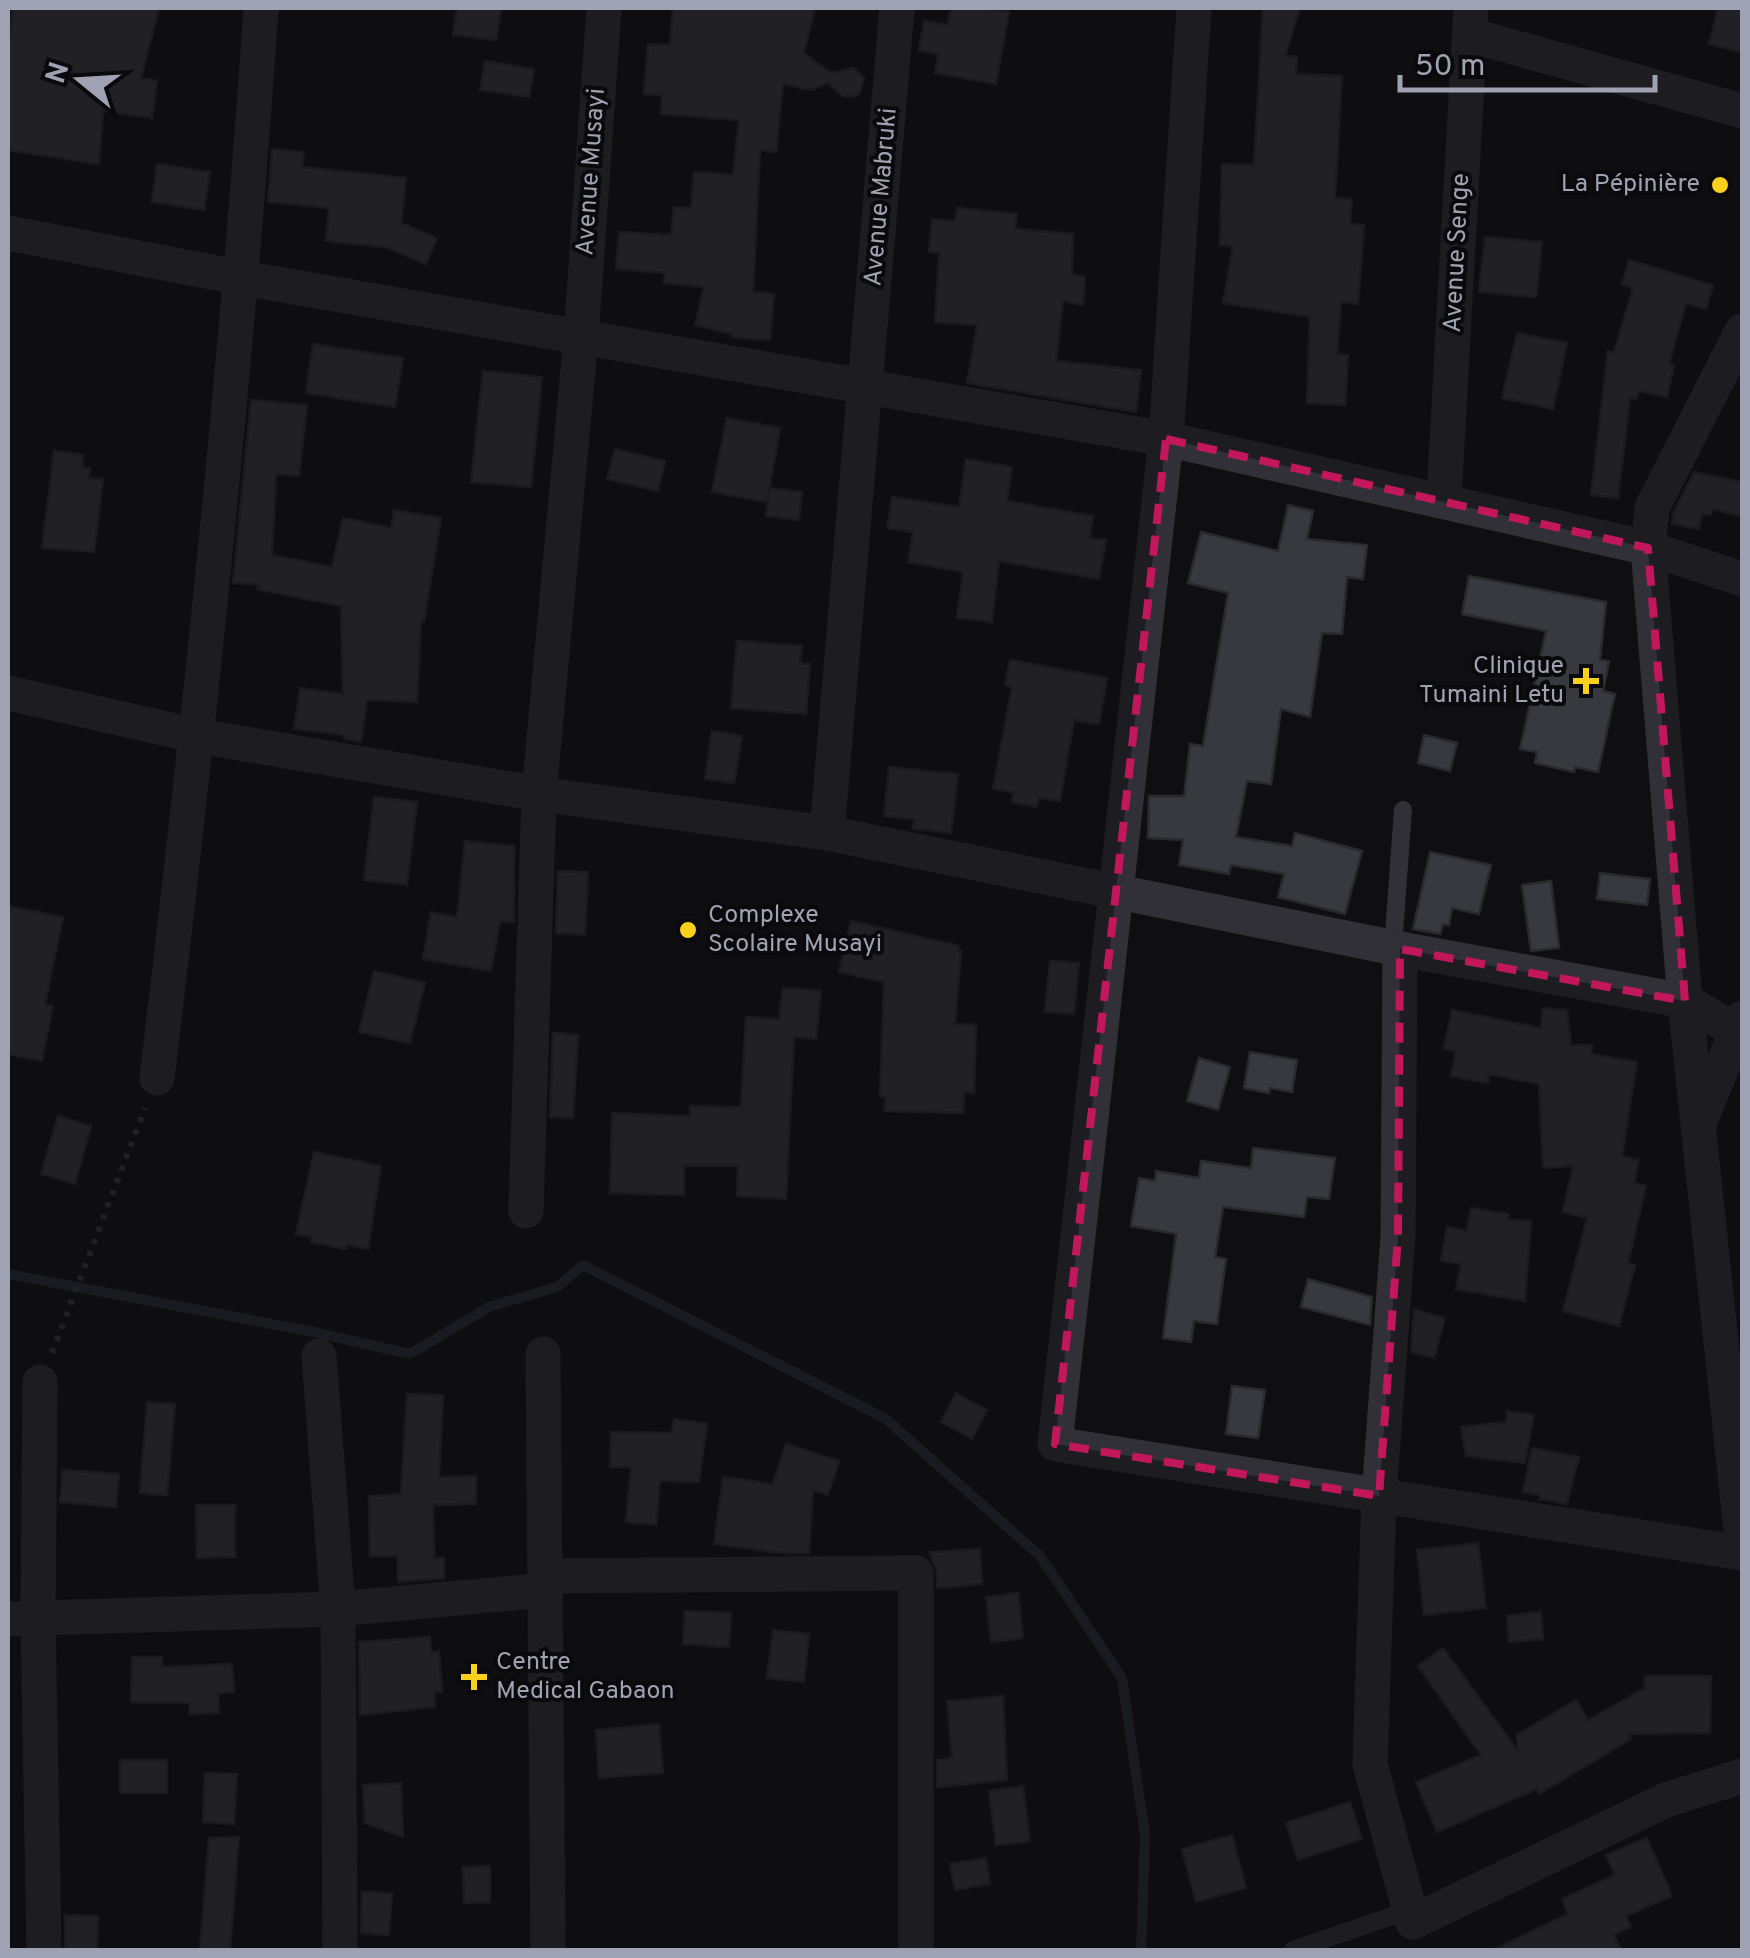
<svg xmlns="http://www.w3.org/2000/svg" width="1750" height="1958" viewBox="0 0 1750 1958" font-family="Overpass,sans-serif">
  <rect width="100%" height="100%" fill="#0f0f11"/>
  <g fill="none" stroke-linecap="round" stroke-linejoin="round">
    <path stroke="#252c34" stroke-width="10" d="M8,1274l301,57 101,23 79,-47 68,-20 26,-22 303,154 154,137 82,122 23,157 -4,115"/>
  </g>
  <g fill="#38393e" stroke="#2a292d" stroke-width="2.5">
    <path d="M13,8h146l-18,70 16,3 -5,37 -49,-7 -4,53 -91,-14v-104z"/>
    <path d="M457,8h44l-5,32 -43,-5z"/>
    <path d="M673,8h142l-11,45 27,20 23,-5 10,10 -4,15 -8,4 -9,-1 -15,-13 -17,7 -28,-6 -7,68 -16,-2 -7,142 21,2 -4,46 -38,-3v-3l-37,-9 9,-38 -40,-4 1,-10 -49,-4 3,-37 52,3 3,-28 17,1 3,-36 39,3 6,-55 -78,-6 1,-19 -18,-1 4,-50 22,1z"/>
    <path d="M951,8h33l25,4 -13,72 -61,-11 3,-19 -19,-3 5,-30 24,4z"/>
    <path d="M1263,8h37l-15,48 12,1 -1,17 46,2 -7,122 17,1 -2,25 14,1 -6,79 -17,-2 -4,52 11,1 -3,50 -38,-2 3,-86 -87,-14 10,-57 -13,-1 2,-81 32,1z"/>
    <path d="M1718,8h24v44l-33,-8z"/>
    <path d="M485,61l49,8 -5,28 -49,-7z"/>
    <path d="M272,149l32,3 -2,15 104,11 -5,45 36,15 -11,26 -40,-17 -60,-6 3,-33 -61,-6z"/>
    <path d="M157,164l53,8 -6,38 -52,-8z"/>
    <path d="M957,208l60,6 -2,15 58,5 -1,40 13,3 -2,28 -20,-4 -7,60 85,9 -5,42 -169,-29 10,-58 -42,-3 4,-69 -10,-1 3,-33 23,2z"/>
    <path d="M1485,237l57,5 -6,55 -57,-5z"/>
    <path d="M1629,260l84,25 -7,24 -20,-6 -17,61 5,1 -7,32 -28,-6 -2,8 -7,-1 -12,100 -27,-3 17,-144 6,1 19,-64 -11,-4z"/>
    <path d="M1517,333l50,10 -14,66 -51,-11z"/>
    <path d="M313,344l90,14 -8,49 -89,-14z"/>
    <path d="M483,371l59,6 -11,110 -60,-5z"/>
    <path d="M251,400l56,5 -8,71 -23,-2 -4,81 60,12 11,-49 48,10 3,-18 47,8 -17,103h-3l-4,81 -50,-2 -6,42 -17,-3v-4l-50,-6 6,-41 43,6 -2,-88 -84,-17 1,-5 -25,-1z"/>
    <path d="M727,418l53,10 -13,74 -55,-10z"/>
    <path d="M615,449l50,12 -7,30 -51,-12z"/>
    <path d="M54,451l29,4 -1,12 8,1 -1,10 14,1 -9,73 -52,-4z"/>
    <path d="M966,459l46,8 -5,34 86,15 -3,22 16,2 -7,39 -100,-18 -7,61 -35,-4 6,-46 -55,-10 5,-30 -26,-4 5,-31 67,10z"/>
    <path d="M1694,472l48,10v34l-30,-7 -1,6 -9,-1 -3,15 -27,-5 1,-10z"/>
    <path d="M770,488l32,4 -3,28 -33,-4z"/>
    <path d="M1288,505l25,6 -6,28 60,6 -4,34 -16,-2 -5,57 -20,-1 -12,84 -29,-8 -10,75 -24,-3 -11,56 56,9 3,-13 67,18 -17,63 -67,-17 6,-23 -53,-9 -2,9 -50,-9 4,-25 -35,-2 1,-42h35l6,-52 13,2 25,-153 -40,-10 13,-51 77,19z"/>
    <path d="M1469,576l137,26 -6,58 9,1 -6,30 12,3 -17,78 -23,-5 -1,5 -39,-9 2,-11 -17,-3 26,-118 -84,-17z"/>
    <path d="M737,641l65,5 -2,17 10,1 -4,50 -75,-6z"/>
    <path d="M1010,660l97,18 -8,46 -25,-4 -14,81 -21,-3 -2,9 -25,-5 2,-9 -21,-4 19,-102 -7,-2z"/>
    <path d="M712,731l30,5 -8,47 -29,-4z"/>
    <path d="M1424,735l33,8 -7,28 -32,-8z"/>
    <path d="M889,767l69,7 -7,59 -38,-4 1,-10 -30,-3z"/>
    <path d="M374,797l43,5 -10,83 -43,-5z"/>
    <path d="M465,841l49,5v76l-14,-1 -9,50 -68,-12 8,-47 26,5z"/>
    <path d="M1430,852l61,13 -12,49 -27,-6 -3,17 -6,-1 -3,10 -27,-5z"/>
    <path d="M558,871l30,1 -3,63 -29,-2z"/>
    <path d="M1600,873l50,6 -3,26 -50,-6z"/>
    <path d="M1551,881l8,67 -28,3 -9,-66z"/>
    <path d="M8,906l55,11 -18,88 8,1 -11,55 -34,-7z"/>
    <path d="M851,921l108,25 -1,5h3l-6,73 21,1 -2,68 -10,-1 -1,21 -78,-2v-14h-5l4,-115 -45,-10z"/>
    <path d="M1050,961l29,2 -5,51 -29,-2z"/>
    <path d="M374,971l51,12 -15,60 -51,-11z"/>
    <path d="M783,988l38,3 -5,48 -22,-2 -8,162 -49,-3 1,-30h-54v29l-74,-2 2,-80 78,3v-10l51,1 5,-90 33,2z"/>
    <path d="M1543,1008l24,2 4,35h21l-1,9 46,8 -15,94 17,4 -5,23 12,3 -18,77 7,2 -16,61 -56,-15 24,-93 -24,-6 10,-46 -30,2 -4,-84 -50,-10 -1,9 -37,-7 5,-25 -12,-2 8,-39 89,18z"/>
    <path d="M553,1033l25,2 -5,83 -23,-1z"/>
    <path d="M1250,1052l47,8 -5,32 -22,-4 -1,5 -25,-5z"/>
    <path d="M1199,1058l31,9 -12,43 -31,-9z"/>
    <path d="M58,1116l33,10 -16,58 -34,-10z"/>
    <path d="M1253,1148l82,10 -6,41 -22,-2 -3,20 -81,-10 -8,50 11,2 -9,65 -23,-3 -3,21 -28,-4 13,-104 -45,-8 8,-48 16,3 1,-10 43,7 2,-17 50,7z"/>
    <path d="M314,1152l67,14 -13,83 -21,-4 -1,4 -35,-7 1,-5 -16,-3z"/>
    <path d="M1471,1208l38,6 -1,6 23,1 -6,80 -69,-12 5,-25 -20,-3 6,-34 20,4z"/>
    <path d="M1308,1279l64,18 -2,28 -69,-18z"/>
    <path d="M1414,1309l31,9 -11,40 -23,-6z"/>
    <path d="M1232,1386l33,4 -7,48 -32,-4z"/>
    <path d="M956,1393l31,17 -15,29 -31,-17z"/>
    <path d="M407,1394l36,1 -4,82 37,-1v28l-43,1 1,53h10v20l-46,4v-26h-28l-1,-60 32,-2z"/>
    <path d="M147,1402l28,2 -8,91 -27,-2z"/>
    <path d="M1507,1411l27,4 -9,48 -59,-7 -5,-29 45,-5z"/>
    <path d="M674,1419l33,5 -8,58 -39,-1 -4,44 -30,-3 5,-55h-21l1,-35 61,1z"/>
    <path d="M786,1444l53,17 -11,34 -15,-5 -4,63h-29l-66,-9 9,-67 50,7z"/>
    <path d="M1532,1448l47,9 -12,47 -28,-5 1,-4 -17,-3z"/>
    <path d="M63,1470l56,4 -3,33 -56,-5z"/>
    <path d="M196,1505h39v52l-38,1z"/>
    <path d="M1478,1543l8,65 -62,7 -7,-65z"/>
    <path d="M980,1549l2,35 -45,4v-16l-8,-20z"/>
    <path d="M1018,1593l5,45 -32,4 -5,-45z"/>
    <path d="M685,1611l46,2 -2,34 -46,-3z"/>
    <path d="M1541,1612l2,27 -34,3 -2,-26z"/>
    <path d="M773,1630l36,4 -5,48 -37,-4z"/>
    <path d="M430,1637l1,15 8,-1 3,41h-8l1,15 -75,8 -1,-73z"/>
    <path d="M1443,1648l75,103 -1,-16 59,-35 12,20 57,-32v-12h66l-1,57 -82,1 3,5 -92,55 -2,-5 -100,43 -21,-50 65,-27 -63,-89z"/>
    <path d="M132,1657h30v10l70,-3 2,28 -16,1 1,20 -29,1v-11l-59,-1z"/>
    <path d="M1003,1696l4,84 -70,7v-27l15,-2 -5,-57z"/>
    <path d="M659,1724l4,49 -64,5 -3,-48z"/>
    <rect x="120" y="1760" width="47" height="33"/>
    <path d="M205,1773l32,1 -3,50 -31,-2z"/>
    <path d="M401,1783l2,54 -38,-14 -2,-38z"/>
    <path d="M1023,1786l7,55 -34,4 -7,-54z"/>
    <path d="M1350,1802l12,37 -64,21 -12,-37z"/>
    <path d="M1232,1835l14,53 -50,14 -14,-53z"/>
    <path d="M239,1837l-9,113h-30l9,-112z"/>
    <path d="M1647,1838l25,58 -46,20 5,11 -17,8 7,15h-128l75,-36 -6,-15 53,-24 -9,-20z"/>
    <path d="M986,1858l4,26 -35,6 -5,-26z"/>
    <path d="M490,1866v36l-26,1 -1,-36z"/>
    <path d="M362,1891l30,3 -3,41 -28,-2z"/>
    <path d="M65,1915l33,1 -1,34h-32z"/>
  </g>
  <g fill="none" stroke-linecap="round" stroke-linejoin="round">
    <path stroke="#36373d" stroke-width="6" stroke-dasharray="5 8" stroke-linecap="butt" d="M52,1353l93,-245"/>
    <g stroke="#303036" stroke-width="18">
      <path d="M1393,947l10,-137"/>
      <path d="M1293,1950l117,-40"/>
    </g>
    <g stroke="#303036" stroke-width="35">
      <path d="M1194,8l-28,431 -111,1005 687,109"/>
      <path d="M1470,35l272,76"/>
      <path d="M8,233l235,45 923,161 482,109 94,31"/>
      <path d="M1742,331l-90,177 -4,40 37,453 57,539"/>
      <path d="M1444,499l27,-491"/>
      <path d="M8,693l190,43 341,58 288,39 573,116 285,52 57,33"/>
      <path d="M827,833l70,-825"/>
      <path d="M1400,949l-2,287 -19,260 -9,268 43,158 253,-122 76,-24"/>
      <path d="M157,1078c43,-357 80,-713 104,-1070"/>
      <path d="M1701,1119l41,-101"/>
      <path d="M526,1211l13,-417 42,-457 23,-329"/>
      <path d="M543,1354l5,596"/>
      <path d="M319,1356l19,253 2,341"/>
      <path d="M40,1382l-2,236 6,332"/>
      <path d="M546,1576l370,-3v377"/>
      <path d="M8,1619l330,-10 208,-19"/>
    </g>
  </g>
  <path d="M0 0H1750V1958H0ZM1166,439l482,109 37,453 -285,-52 -2,287 -19,260 -324,-52z" fill="#0f0f11" fill-opacity=".55" fill-rule="evenodd"/>
  <path fill="none" stroke="#c2185b" stroke-width="8" stroke-dasharray="20 12" stroke-linejoin="round" d="M1166,439l482,109 37,453 -285,-52 -2,287 -19,260 -324,-52z"/>
  <g fill="#fbd01d" stroke="#0a0a0c" stroke-width="4">
    <circle cx="1720" cy="185" r="10"/>
    <path d="M1581 666h10v10h10v10h-10v10h-10v-10h-10v-10h10z"/>
    <circle cx="688" cy="930" r="10"/>
    <path d="M469 1662h10v10h10v10h-10v10h-10v-10h-10v-10h10z"/>
  </g>
  <g text-anchor="middle" dominant-baseline="central" stroke-width="8" stroke-linejoin="round" paint-order="stroke">
    <g font-size="25" fill="#9fa2b2" stroke="#0a0a0c">
      <text transform="translate(592 172) rotate(-86)">Avenue Musayi</text>
      <text transform="translate(882 197) rotate(-85)">Avenue Mabruki</text>
      <text transform="translate(1458 253) rotate(-87)">Avenue Senge</text>
    </g>
    <g font-size="25" fill="#9fa2b2" stroke="#0a0a0c" text-anchor="end">
      <text x="1700" y="185">La Pépinière</text>
      <text x="1564" y="667">Clinique<tspan x="1564" dy="29">Tumaini Letu</tspan></text>
      <text x="708" y="916" text-anchor="start">Complexe<tspan x="708" dy="29">Scolaire Musayi</tspan></text>
      <text x="496" y="1663" text-anchor="start">Centre<tspan x="496" dy="29">Medical Gabaon</tspan></text>
    </g>
  </g>
  <rect width="1750" height="1958" fill="none" stroke="#9fa2b2" stroke-width="20"/>
  <g transform="translate(80 80) rotate(288)" stroke="#0a0a0c" stroke-width="8" paint-order="stroke">
  <path d="M0-8L18 38L0 25L-18 38Z" fill="#9fa2b2"/>
  <text y="-15" font-size="28" font-weight="bold" text-anchor="middle" fill="#9fa2b2">N</text>
  </g>
  <path d="M1400 75v15h255v-15" fill="none" stroke="#9fa2b2" stroke-width="5"/>
  <text x="1415" y="75" font-size="30" fill="#9fa2b2" stroke="#0a0a0c" stroke-width="8" paint-order="stroke">50 m</text>
</svg>
